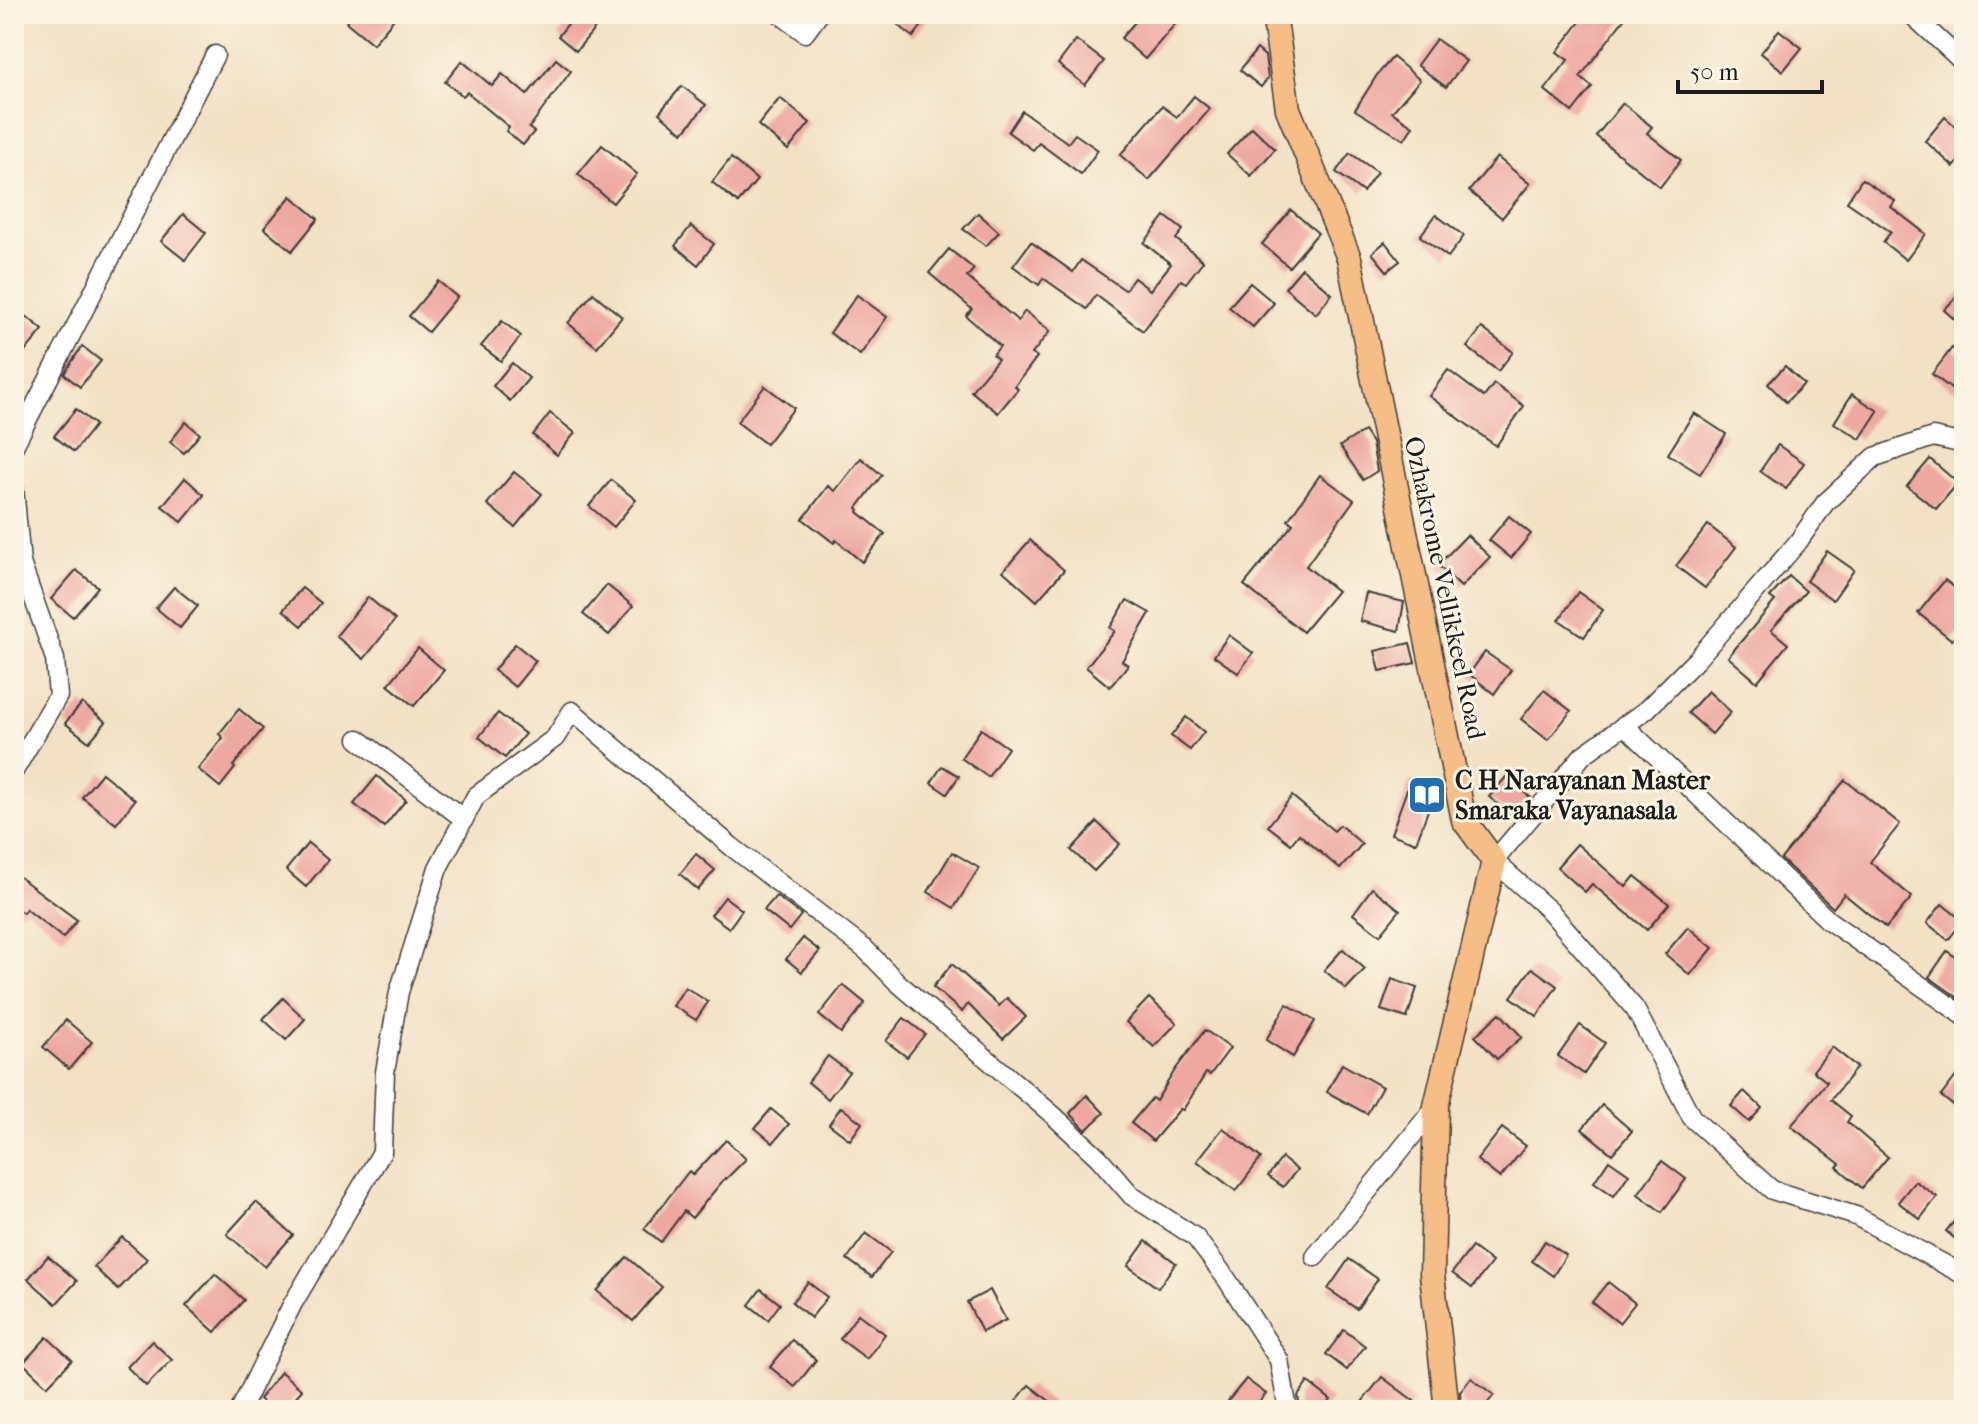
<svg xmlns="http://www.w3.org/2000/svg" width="1978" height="1424" viewBox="0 0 1978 1424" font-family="'IM FELL French Canon',serif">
  <rect width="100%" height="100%" fill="#fcf5e5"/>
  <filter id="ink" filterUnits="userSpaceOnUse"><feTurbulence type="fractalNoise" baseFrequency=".0125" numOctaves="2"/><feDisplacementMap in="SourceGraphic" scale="16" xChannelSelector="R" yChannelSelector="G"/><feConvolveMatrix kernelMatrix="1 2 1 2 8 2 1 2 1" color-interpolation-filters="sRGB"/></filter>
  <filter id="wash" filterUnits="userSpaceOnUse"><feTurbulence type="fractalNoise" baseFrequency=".006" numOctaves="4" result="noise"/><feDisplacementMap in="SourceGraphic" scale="32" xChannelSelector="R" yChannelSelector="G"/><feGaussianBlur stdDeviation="1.8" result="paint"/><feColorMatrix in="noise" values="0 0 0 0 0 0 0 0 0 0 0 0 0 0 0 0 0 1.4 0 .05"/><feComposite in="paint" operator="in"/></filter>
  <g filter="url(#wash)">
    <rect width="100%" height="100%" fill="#f2e1c4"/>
    <g id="blocks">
      <g fill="#eda8a1">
        <path d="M353,14h45l-25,30 -27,-22z"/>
        <path d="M576,14h6l15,12 -21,25 -18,-15z"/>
        <path d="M885,14h46l-18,23z"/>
        <path d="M1142,14h42l-39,45 -24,-21z"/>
        <path d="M1586,14h42l-48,63 12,10 -20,25 -27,-22 23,-30 -11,-8z"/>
        <path d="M1779,30l23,18 -19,23 -22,-18z"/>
        <path d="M1436,39l30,22 -20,26 -29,-22z"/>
        <path d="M1076,40l28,21 -19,24 -27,-21z"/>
        <path d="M1257,49l8,7 3,22 -7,9 -21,-17z"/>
        <path d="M1393,57l27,23 -28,32 21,14 -9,14 -49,-30 22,-35z"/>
        <path d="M556,59l15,12 -42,57 5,4 -11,13 -17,-14 3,-4 -42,-35 -4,4 -18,-14 17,-21 30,25 10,-12 25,21z"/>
        <path d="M682,86l24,19 -23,28 -24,-20z"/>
        <path d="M1194,96l16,13 -61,71 -29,-25 42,-49 15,11z"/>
        <path d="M780,98l30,25 -22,27 -30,-25z"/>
        <path d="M1623,103l29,24 -5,6 34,27 -21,27 -64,-51z"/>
        <path d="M1022,111l46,32 7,-9 23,16 -17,24 -42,-31 -6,7 -25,-18z"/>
        <path d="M1945,117l19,17v21l-10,12 -29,-26z"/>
        <path d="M1252,127l23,22 -24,27 -24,-22z"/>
        <path d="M602,145l35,29 -24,29 -35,-29z"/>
        <path d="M1350,153l27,19 -14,20 -27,-20z"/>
        <path d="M1497,157l33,27 -28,34 -33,-27z"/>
        <path d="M731,158l26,22 -19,23 -26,-21z"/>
        <path d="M1862,179l33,22 -4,6 35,27 -20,26 -23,-18 8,-10 -44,-30z"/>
        <path d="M291,196l27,23 -26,32 -28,-23z"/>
        <path d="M1291,210l27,23 -29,34 -27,-23z"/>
        <path d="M978,213l21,19 -13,14 -23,-17z"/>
        <path d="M183,214l23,19 -21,27 -24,-19z"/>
        <path d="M1436,215l28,21 -16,21 -28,-21z"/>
        <path d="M1165,216l18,14 -7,9 27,22 -17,22 -5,-3 -38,51 -47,-36 -9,14 -44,-31 -4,7 -26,-19 18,-24 42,30 8,-12 44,30 9,-12 16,12 21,-26 -27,-21z"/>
        <path d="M691,226l23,18 -16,21 -23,-19z"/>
        <path d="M1385,242l15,19 -13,10 -15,-18z"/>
        <path d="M949,249l25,20 -7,8 51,44 7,-10 25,20 -18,23 5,3 -22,29 3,3 -20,24 -27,-22 27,-32 -5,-4 7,-9 -34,-30 6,-7 -43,-36z"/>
        <path d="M1302,268l30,26 -16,20 -31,-26z"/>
        <path d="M438,281l19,16 -29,35 -19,-16z"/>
        <path d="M1250,283l24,20 -21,24 -24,-20z"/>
        <path d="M1964,289v39l-20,-18z"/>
        <path d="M593,293l29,24 -25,30 -29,-24z"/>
        <path d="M857,295l30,22 -27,38 -30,-22z"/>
        <path d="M14,306l29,24 -29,35z"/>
        <path d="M502,321l19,15 -20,25 -20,-15z"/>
        <path d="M1482,328l31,24 -15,19 -31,-24z"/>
        <path d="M82,346l19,15 -21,26 -16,-13z"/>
        <path d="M1952,348l12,9v20l-10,14 -22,-17z"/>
        <path d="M512,363l17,15 -19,23 -17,-15z"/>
        <path d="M1785,366l19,18 -18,18 -18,-18z"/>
        <path d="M1448,370l36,27 10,-13 30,22 -28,40 -67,-50z"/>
        <path d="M765,386l29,22 -28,36 -29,-22z"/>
        <path d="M1852,394l26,17 -18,28 -26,-16z"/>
        <path d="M76,409l19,16 -21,27 -20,-16z"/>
        <path d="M550,413l25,20 -18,22 -24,-20z"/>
        <path d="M1694,413l32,21 -26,40 -32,-20z"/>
        <path d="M186,422l14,12 -16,19 -14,-11z"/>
        <path d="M1364,431l8,12 5,28 -14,9 -23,-34z"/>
        <path d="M1778,445l26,18 -18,26 -26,-18z"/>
        <path d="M861,458l21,17 -25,33 2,2 -1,2 27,22 -23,28 -26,-22 -2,3 -31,-24 25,-33 7,5z"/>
        <path d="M1930,459l28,24 -22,26 -29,-23z"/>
        <path d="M514,472l28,22 -27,33 -28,-23z"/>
        <path d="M1320,475l34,25 -48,66 31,25 -34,41 -59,-47 49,-61 -5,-4z"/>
        <path d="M185,478l19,17 -22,27 -20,-16z"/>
        <path d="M611,480l25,20 -22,27 -25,-21z"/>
        <path d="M1509,516l22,18 -20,24 -22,-18z"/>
        <path d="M1708,525l28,22 -31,41 -29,-22z"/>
        <path d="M1467,535l23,22 -29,30 -23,-22z"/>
        <path d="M1030,540l34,30 -27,31 -34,-30z"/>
        <path d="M1827,551l27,19 -21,30 -27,-19z"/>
        <path d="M76,570l22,17 -25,30 -22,-18z"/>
        <path d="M1789,576l17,15 -35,39 17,14 -31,38 -29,-25 47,-56 -5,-4z"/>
        <path d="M1945,580l19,15v31l-12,14 -34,-27z"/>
        <path d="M607,585l26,21 -24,29 -26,-21z"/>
        <path d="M174,587l24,19 -18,22 -24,-20z"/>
        <path d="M302,588l19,15 -19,23 -19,-16z"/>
        <path d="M1578,592l25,18 -19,27 -25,-17z"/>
        <path d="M1366,593l38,9 -5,29 -39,-10z"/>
        <path d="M368,597l27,23 -31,39 -28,-23z"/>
        <path d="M1127,600l23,13 -28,48 6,4 -18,22 -24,-20 29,-36 -5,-3z"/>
        <path d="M1229,635l24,18 -15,20 -24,-17z"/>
        <path d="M1410,643l5,20 -35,8 -5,-20z"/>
        <path d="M515,644l21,17 -21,26 -21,-17z"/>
        <path d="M418,648l26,22 -30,36 -26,-21z"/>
        <path d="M1485,652l26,18 -17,24 -25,-20z"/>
        <path d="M1544,690l27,21 -23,29 -27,-21z"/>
        <path d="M1708,691l23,21 -19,22 -24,-21z"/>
        <path d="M82,703l24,19 -17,20 -24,-19z"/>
        <path d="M239,709l24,20 -30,37 2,2 -15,19 -22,-18 25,-31 -4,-4z"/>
        <path d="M498,713l27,21 -20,24 -26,-21z"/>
        <path d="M1186,717l18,15 -14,18 -19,-14z"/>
        <path d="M981,729l27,19 -20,29 -27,-19z"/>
        <path d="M942,766l17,10 -12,18 -16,-11z"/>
        <path d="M102,773l33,27 -19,24 -34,-27z"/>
        <path d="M377,776l29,24 -22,27 -30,-23z"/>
        <path d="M1506,777l25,21 -17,20 -25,-21z"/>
        <path d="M1845,780l55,44 -30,38 42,35 -26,31 -42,-34 -11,14 -52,-49z"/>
        <path d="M1410,781l25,10 -19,52 -25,-9z"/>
        <path d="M1292,796l42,35 6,-6 22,19 -22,25 -41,-35 -8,10 -23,-18z"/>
        <path d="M1097,822l23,22 -26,27 -23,-21z"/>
        <path d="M308,843l20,17 -22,27 -20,-17z"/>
        <path d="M1577,844l49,43 9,-11 34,28 -22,26 -55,-46 -7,8 -28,-25z"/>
        <path d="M952,852l27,16 -25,40 -26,-16z"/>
        <path d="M696,854l19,16 -17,20 -18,-16z"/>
        <path d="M14,873l63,47 -14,18 -37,-29 -3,4 -9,-6z"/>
        <path d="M1372,888l28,22 -20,25 -27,-21z"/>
        <path d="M776,896l25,19 -12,15 -25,-20z"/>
        <path d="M725,897l17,13 -13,18 -18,-13z"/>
        <path d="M1942,904l21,17 -15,19 -21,-17z"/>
        <path d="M1688,927l25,21 -23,27 -25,-21z"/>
        <path d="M803,938l17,13 -18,21 -16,-13z"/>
        <path d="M1343,949l22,20 -19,20 -22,-19z"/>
        <path d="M1947,951l17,12v31l-4,5 -31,-22z"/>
        <path d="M952,964l47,42 8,-8 19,19 -23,22 -35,-35 -6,8 -29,-25z"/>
        <path d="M1532,968l25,18 -20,30 -26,-19z"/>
        <path d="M1392,979l25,9 -10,30 -26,-8z"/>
        <path d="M843,985l22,18 -24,30 -22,-18z"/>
        <path d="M685,987l23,15 -12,18 -23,-14z"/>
        <path d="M283,998l22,21 -19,21 -23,-21z"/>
        <path d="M1149,998l28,25 -23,24 -28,-25z"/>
        <path d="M1287,1004l28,17 -22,36 -27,-17z"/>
        <path d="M1500,1013l22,24 -25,22 -22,-23z"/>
        <path d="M904,1018l21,16 -18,23 -21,-16z"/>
        <path d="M66,1020l26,22 -23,27 -26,-22z"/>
        <path d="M1580,1025l25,18 -21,31 -26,-18z"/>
        <path d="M1205,1030l25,18 -20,27 -4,-2 -23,37 -3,-1 -27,32 -22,-18 21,-25 4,3 19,-31z"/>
        <path d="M1832,1047l25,20 -26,33 20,16 -4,6 41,35 -26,31 -25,-21 3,-3 -49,-38 36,-44 -14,-11z"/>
        <path d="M828,1056l21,16 -21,27 -20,-17z"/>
        <path d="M1342,1064l40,23 -15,27 -40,-22z"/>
        <path d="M1964,1066v48l-23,-18z"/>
        <path d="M1744,1091l18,17 -13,14 -18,-16z"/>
        <path d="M1087,1095l17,18 -18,17 -16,-17z"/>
        <path d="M1602,1105l30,26 -20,23 -30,-25z"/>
        <path d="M841,1107l21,16 -12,17 -21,-16z"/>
        <path d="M771,1109l18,15 -16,19 -18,-15z"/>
        <path d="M1223,1128l38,30 -25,33 -39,-30z"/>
        <path d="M1502,1128l24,18 -26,32 -23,-18z"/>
        <path d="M726,1140l20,19 -20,20 -1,-1 -33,40 -8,-7 -23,31 -17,-13 45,-58 4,4z"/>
        <path d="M1282,1158l15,12 -14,17 -15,-11z"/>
        <path d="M1609,1160l20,14 -15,22 -20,-14z"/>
        <path d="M1662,1161l24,18 -24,33 -24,-18z"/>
        <path d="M1915,1181l22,16 -17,22 -22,-17z"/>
        <path d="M256,1202l37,33 -28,32 -38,-33z"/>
        <path d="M1964,1209v37l-18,-15z"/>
        <path d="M866,1233l25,19 -19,25 -25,-18z"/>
        <path d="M122,1237l25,22 -29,31 -24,-23z"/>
        <path d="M1146,1241l30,22 -18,25 -30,-22z"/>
        <path d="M1545,1241l21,14 -13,21 -21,-15z"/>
        <path d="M1472,1247l20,15 -20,26 -20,-15z"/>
        <path d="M48,1256l29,25 -21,23 -28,-25z"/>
        <path d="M627,1257l35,30 -29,34 -36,-30z"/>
        <path d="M1349,1259l29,20 -21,30 -29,-20z"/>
        <path d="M215,1274l29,26 -29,32 -29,-26z"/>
        <path d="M808,1282l19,15 -16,21 -19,-16z"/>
        <path d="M1608,1282l27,21 -16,20 -27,-21z"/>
        <path d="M761,1289l19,15 -12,16 -19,-15z"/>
        <path d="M990,1290l16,30 -24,12 -15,-30z"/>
        <path d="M858,1314l27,20 -18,25 -27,-20z"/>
        <path d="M1344,1330l21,16 -18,24 -21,-16z"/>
        <path d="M47,1337l25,23 -25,26 -24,-23z"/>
        <path d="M792,1340l24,20 -21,27 -25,-20z"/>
        <path d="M152,1341l20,19 -26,26 -19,-19z"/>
        <path d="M281,1372l21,18 -18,20h-13l-12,-11z"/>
        <path d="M1382,1377l32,24 -7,9h-35l-10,-8z"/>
        <path d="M1471,1378l23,17 -12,15h-11l-10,-7 -1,-11z"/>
        <path d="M1246,1379l20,15 -13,16h-14l-11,-9z"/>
        <path d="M1308,1382l23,18 -8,10h-23l-2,-14z"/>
        <path d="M1029,1385l32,25h-52z"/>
      </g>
    </g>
  </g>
  <g filter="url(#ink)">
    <use href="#blocks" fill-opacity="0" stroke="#3c3a35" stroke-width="2"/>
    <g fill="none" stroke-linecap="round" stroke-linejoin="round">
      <g stroke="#3c3a35" stroke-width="21">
        <g id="minor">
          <path d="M780,14l25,19 14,-19"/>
          <path d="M1911,14l53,49"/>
          <path d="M1964,444l-31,-7 -58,20 -50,46 -27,39 -101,117 -51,51 -63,45 -89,106 56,50 85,98 57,109 80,72 84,26 108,59"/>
          <path d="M14,446l201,-391"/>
          <path d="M14,488l7,75 34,96 3,37 -44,75"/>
          <path d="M1624,725l204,195 136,96"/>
          <path d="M358,739l106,80"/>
          <path d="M1315,1257l121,-151"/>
          <path d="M240,1410l52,-105 90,-153 3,-80 14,-80 39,-124 38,-72 79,-58 17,-27 160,136 134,103 31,32 156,133 46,43 33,38 63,41 31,41 53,82 9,50"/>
        </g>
      </g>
      <g stroke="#3c3a35" stroke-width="27">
        <path id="major" d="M1274,14l14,95 61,149 115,562 30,41 -58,245 -4,168 15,136"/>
      </g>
      <use href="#minor" stroke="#fff" stroke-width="18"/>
      <use href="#major" stroke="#f6be87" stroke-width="24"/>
    </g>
  </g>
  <defs>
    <g id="library-square" transform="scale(2)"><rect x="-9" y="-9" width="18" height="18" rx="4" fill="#1f6fb2" stroke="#fcf5e5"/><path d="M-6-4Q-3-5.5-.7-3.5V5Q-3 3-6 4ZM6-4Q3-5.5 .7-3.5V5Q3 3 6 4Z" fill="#fff"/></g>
  </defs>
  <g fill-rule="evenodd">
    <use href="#library-square" x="1427" y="795"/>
  </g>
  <g text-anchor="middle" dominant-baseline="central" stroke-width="6" stroke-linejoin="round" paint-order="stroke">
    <g font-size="26" fill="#1c1c1c" stroke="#fcf5e5">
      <text transform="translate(1445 588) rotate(78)">Ozhakrome Vellikkeel Road</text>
    </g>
    <g font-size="26" font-weight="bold" fill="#1c1c1c" stroke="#fcf5e5" text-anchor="start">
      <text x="1455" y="780">C H Narayanan Master<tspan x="1455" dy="30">Smaraka Vayanasala</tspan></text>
    </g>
  </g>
  <rect width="1978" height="1424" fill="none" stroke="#fcf5e5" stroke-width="48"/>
  <path d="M1678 80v12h144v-12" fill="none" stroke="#1c1c1c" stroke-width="4"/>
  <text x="1690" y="80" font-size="24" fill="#1c1c1c" stroke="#fcf5e5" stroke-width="6" paint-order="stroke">50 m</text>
</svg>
